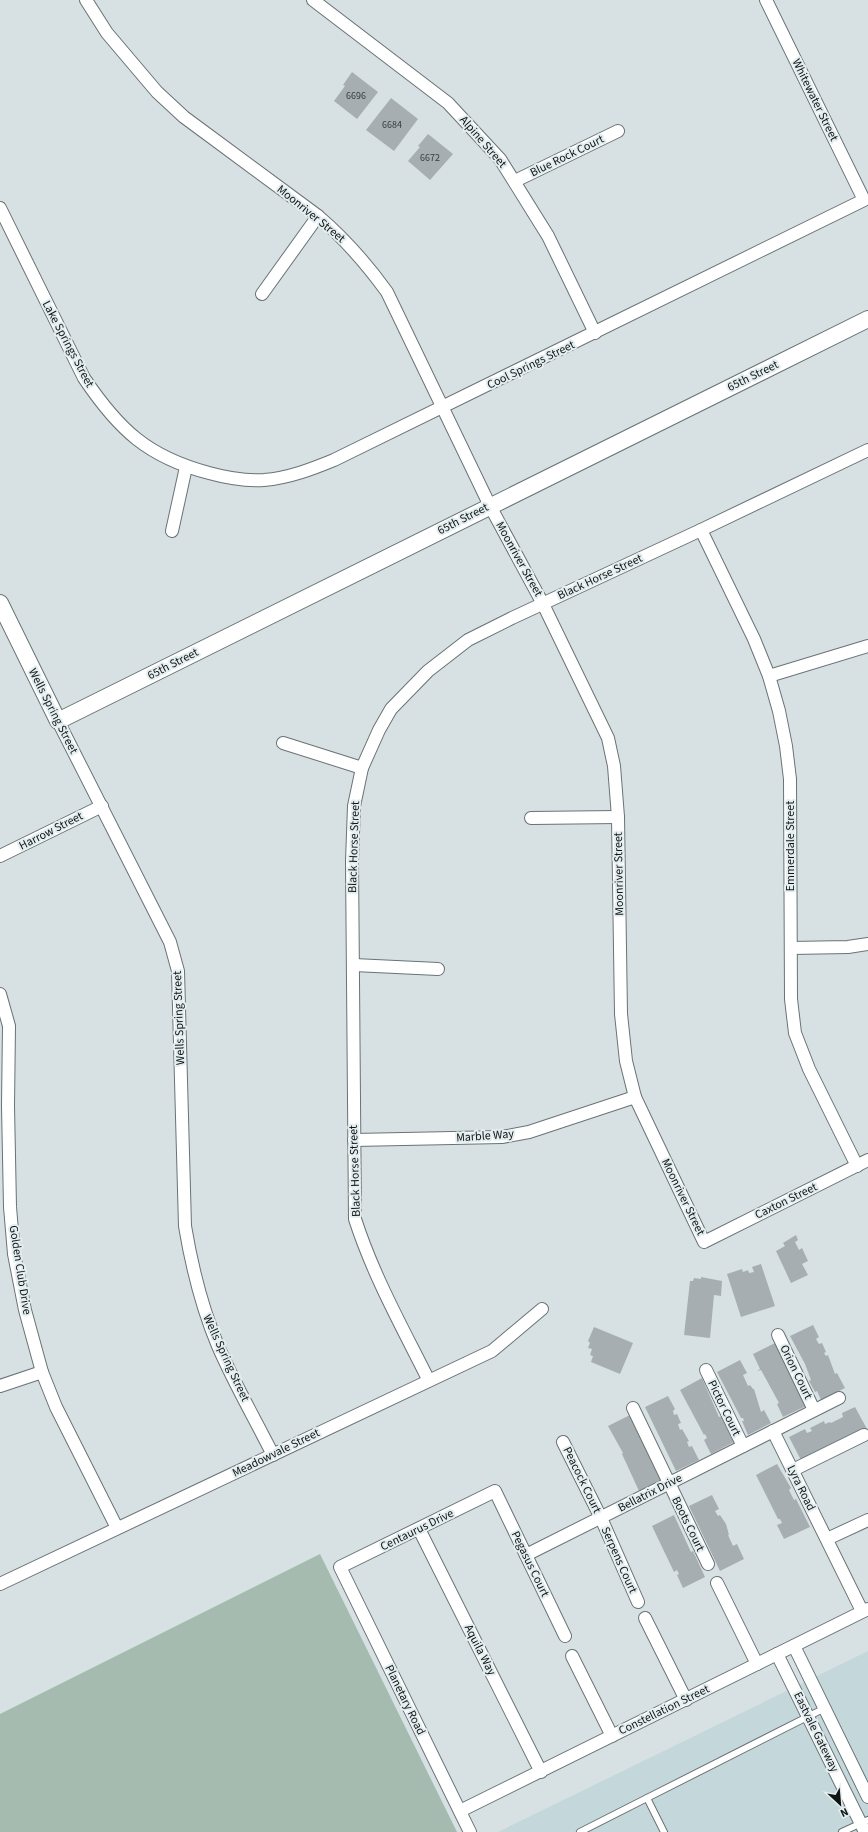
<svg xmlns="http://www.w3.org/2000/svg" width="868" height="1832" viewBox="0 0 868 1832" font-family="'Source Sans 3',sans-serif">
  <rect width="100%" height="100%" fill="#d7e1e3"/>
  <path fill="#c4d8db" d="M868,1651v181h-370z"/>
  <path fill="#a5bbb0" d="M320,1554l137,278h-457v-118z"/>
  <g fill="#a6aeb2">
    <path d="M352,72l26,20 -21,27 -23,-18 11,-15 -2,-1z"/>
    <path d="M391,98l27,21 -24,32 -28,-21z"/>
    <path d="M428,134l25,20 -23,26 -22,-19 12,-14 -2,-1z"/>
    <path d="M796,1235l2,5 -3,2 4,8 3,-2 6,13 -6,3 6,11 -17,8 -15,-32 9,-5 -2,-3z"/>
    <path d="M761,1264l14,42 -34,11 -14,-43 15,-5 1,3 5,-2 1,3 5,-1 -2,-5z"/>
    <path d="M701,1277l21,4 -1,15 -7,-1 -4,43 -26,-3 6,-54h3l1,-3 7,1z"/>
    <path d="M813,1325l6,12 -3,2 3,5 3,-1 4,9 -2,1 2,3 2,-1 7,19 2,-1 8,15 -24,12 -4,-9 -2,1 -6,-11 2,-1 -6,-16 -15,-28z"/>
    <path d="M594,1327l39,16 -13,31 -29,-12 2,-6 -3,-1 2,-6 -4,-1 2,-5 -2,-2z"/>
    <path d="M775,1343l31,63 -23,11 -6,-13 2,-1 -18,-33 -4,1 3,-2 -7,-15z"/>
    <path d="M740,1360l7,13 -4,2 5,11 2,-1 3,4h1l7,23 3,-2 7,13 -23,12 -6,-14h2l-1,-3h-2l-24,-46z"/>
    <path d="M702,1378l17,39 3,-1 12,26 -23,12 -7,-14 3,-2 -2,-4 -1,1 -24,-45z"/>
    <path d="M668,1396l7,13 -2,2 1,4 3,-1 4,9 -3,1 2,6 2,-1 7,12 -2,1 2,5 3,-1 7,14 -23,11 -31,-64z"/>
    <path d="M855,1407l12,22 -14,8 -1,-3 -11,6 1,1 -40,21 -13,-25 16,-8 2,4 5,-2 -2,-3 14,-7 1,3 5,-2 1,1 12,-6 -1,-4z"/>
    <path d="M630,1415l11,25h1l11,24 10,14 -24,13 -17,-37 1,-1 -15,-27z"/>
    <path d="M777,1464l14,24 -2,2 5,10 2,-1 14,28 -26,12 -7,-14 5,-2 -2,-4h-2l-22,-44z"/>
    <path d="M712,1495l7,14 -4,2 3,5 2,-1 6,9 3,11h-1l5,11 4,-2 7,15 -24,12 -31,-65z"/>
    <path d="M674,1515l17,37 2,-1 12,26 -22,11 -6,-13 2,-1 -2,-4 -3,2 -22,-46z"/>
  </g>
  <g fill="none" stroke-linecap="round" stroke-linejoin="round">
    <g stroke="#6a7374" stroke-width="8">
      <g id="service">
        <path d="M580,1832l67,-34"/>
        <path d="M664,1832l-17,-34 178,-90"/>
        <path d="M842,1832l26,-12"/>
      </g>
    </g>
    <g stroke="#6a7374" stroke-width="14">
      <g id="minor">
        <path d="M86,0l21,33 50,59 27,25 134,99c27,23 48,47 69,76l103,214 53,98 65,134 6,28 4,51 3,197 5,47 9,36 69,145 164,-82"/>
        <path d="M313,0l135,103 52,56 48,77 47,97"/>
        <path d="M515,181l103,-50"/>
        <path d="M0,208l84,170c35,52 64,79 125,95 18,5 37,8 55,7 25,-2 48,-11 70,-20l530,-260 -98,-200"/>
        <path d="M262,294l56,-78"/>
        <path d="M701,530l53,109 15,37 10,35 7,35 4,33 1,220 4,34 14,36 48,97"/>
        <path d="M172,531l14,-64"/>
        <path d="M769,676l99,-30"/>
        <path d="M58,721l112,221 8,29 7,255c7,42 17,82 33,120 16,37 37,73 55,109"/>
        <path d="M283,743l79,25"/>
        <path d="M531,818l87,-1"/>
        <path d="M0,856l102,-50"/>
        <path d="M791,948l57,-1 20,-3"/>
        <path d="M354,965l84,4"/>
        <path d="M0,994l9,32 -1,80 2,101 4,47 11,56 17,62 14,35 61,121"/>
        <path d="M354,1140l148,-3 27,-5 106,-35"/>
        <path d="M778,1335l36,75"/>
        <path d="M706,1370l37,76"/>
        <path d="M428,1379c-26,-52 -55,-104 -73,-160l-3,-358 2,-55 8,-38 17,-38 12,-21 37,-38 40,-31 44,-22 189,-88 167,-80"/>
        <path d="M0,1386l42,-14"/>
        <path d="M633,1408l75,156"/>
        <path d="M773,1431l89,180"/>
        <path d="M563,1442l38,76 37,84"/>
        <path d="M793,1470l71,-35"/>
        <path d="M419,1529l122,243"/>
        <path d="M827,1539l41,-19"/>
        <path d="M526,1555l313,-157"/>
        <path d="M717,1583l40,81"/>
        <path d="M0,1584l492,-233 50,-42"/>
        <path d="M645,1618l41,82"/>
        <path d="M794,1646l74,151"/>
        <path d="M777,1654l88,178"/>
        <path d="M572,1656l40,80"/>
        <path d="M460,1811l408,-202"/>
        <path d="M470,1832l-130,-265 155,-76 70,145"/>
      </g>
    </g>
    <g stroke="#6a7374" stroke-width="18">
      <path id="tertiary" d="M0,603l58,118 810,-402"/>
    </g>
    <use href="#service" stroke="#fff" stroke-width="6"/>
    <use href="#minor" stroke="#fff" stroke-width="12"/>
    <use href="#tertiary" stroke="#fff" stroke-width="16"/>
  </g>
  <g text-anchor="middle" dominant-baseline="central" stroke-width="4" stroke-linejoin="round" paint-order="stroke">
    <g font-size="10" fill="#363a3c">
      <text x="356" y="96">6696</text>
      <text x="392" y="125">6684</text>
      <text x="430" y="158">6672</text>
    </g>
    <g font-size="12" fill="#101414" stroke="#e4eef0">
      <text transform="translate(815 100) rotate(64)">Whitewater Street</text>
      <text transform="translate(483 142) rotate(49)">Alpine Street</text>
      <text transform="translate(567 156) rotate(-26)">Blue Rock Court</text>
      <text transform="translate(311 214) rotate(39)">Moonriver Street</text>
      <text transform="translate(68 344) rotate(62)">Lake Springs Street</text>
      <text transform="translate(531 365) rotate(-26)">Cool Springs Street</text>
      <text transform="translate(753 376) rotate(-26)">65th Street</text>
      <text transform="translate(463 519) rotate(-27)">65th Street</text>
      <text transform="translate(519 559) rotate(61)">Moonriver Street</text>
      <text transform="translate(600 577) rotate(-25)">Black Horse Street</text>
      <text transform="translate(173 664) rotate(-27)">65th Street</text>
      <text transform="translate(53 711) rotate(63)">Wells Spring Street</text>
      <text transform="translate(51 831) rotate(-27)">Harrow Street</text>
      <text transform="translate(790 846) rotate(-90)">Emmerdale Street</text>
      <text transform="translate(354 847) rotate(-88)">Black Horse Street</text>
      <text transform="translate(619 874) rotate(-91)">Moonriver Street</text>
      <text transform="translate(179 1018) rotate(-92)">Wells Spring Street</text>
      <text transform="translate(485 1136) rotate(-4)">Marble Way</text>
      <text transform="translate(355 1171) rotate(-92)">Black Horse Street</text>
      <text transform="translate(683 1197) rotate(64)">Moonriver Street</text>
      <text transform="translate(786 1201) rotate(-26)">Caxton Street</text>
      <text transform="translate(20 1270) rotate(81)">Golden Club Drive</text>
      <text transform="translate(226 1358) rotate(65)">Wells Spring Street</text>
      <text transform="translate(796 1372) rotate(64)">Orion Court</text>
      <text transform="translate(724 1408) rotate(64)">Pictor Court</text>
      <text transform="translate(276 1453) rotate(-26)">Meadowvale Street</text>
      <text transform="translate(582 1480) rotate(64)">Peacock Court</text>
      <text transform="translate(801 1488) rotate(64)">Lyra Road</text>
      <text transform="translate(650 1493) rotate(-27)">Bellatrix Drive</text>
      <text transform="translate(688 1524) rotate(64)">Boots Court</text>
      <text transform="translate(417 1530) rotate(-26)">Centaurus Drive</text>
      <text transform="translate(619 1560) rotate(66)">Serpens Court</text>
      <text transform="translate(530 1564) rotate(64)">Pegasus Court</text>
      <text transform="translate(480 1650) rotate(63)">Aquila Way</text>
      <text transform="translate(405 1700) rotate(64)">Planetary Road</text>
      <text transform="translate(664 1710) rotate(-26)">Constellation Street</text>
      <text transform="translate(816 1732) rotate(64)">Eastvale Gateway</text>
    </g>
  </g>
  <g transform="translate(840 1804) rotate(154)" stroke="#e4eef0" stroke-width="3" paint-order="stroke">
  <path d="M0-3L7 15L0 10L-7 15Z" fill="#101414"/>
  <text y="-6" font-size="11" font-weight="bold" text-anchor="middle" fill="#101414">N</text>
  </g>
</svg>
